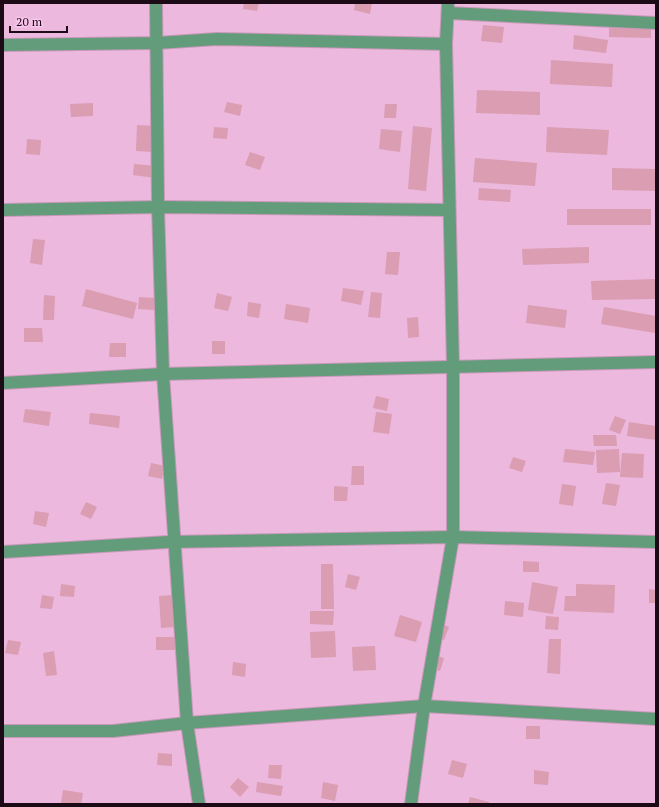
<svg xmlns="http://www.w3.org/2000/svg" width="659" height="807" viewBox="0 0 659 807" font-family="'PT Serif',serif">
  <rect width="100%" height="100%" fill="#ecb8dd"/>
  <g fill="#da9db1">
    <path d="M244,3h15l-2,8 -14,-2z"/>
    <path d="M355,3h17l-2,11 -16,-4z"/>
    <path d="M609,23l42,2v13l-42,-1z"/>
    <path d="M483,25l21,2 -2,16 -21,-2z"/>
    <path d="M574,35l34,5 -2,13 -33,-4z"/>
    <path d="M551,60l62,4 -1,23 -62,-3z"/>
    <path d="M477,90l63,2v23l-64,-2z"/>
    <path d="M227,102l15,3 -2,11 -16,-4z"/>
    <path d="M93,103v13l-22,1 -1,-13z"/>
    <path d="M385,104h12l-1,14h-12z"/>
    <path d="M137,125l18,1 -2,26 -17,-1z"/>
    <path d="M413,126l19,2 -6,63 -18,-2z"/>
    <path d="M214,127l14,1 -1,11 -14,-1z"/>
    <path d="M547,127l62,3 -2,25 -61,-3z"/>
    <path d="M381,129l21,2 -2,21 -21,-3z"/>
    <path d="M27,139l14,1 -1,15 -14,-1z"/>
    <path d="M250,152l15,5 -5,13 -15,-5z"/>
    <path d="M475,158l62,5 -2,23 -62,-4z"/>
    <path d="M134,164l22,2 -1,12 -22,-3z"/>
    <path d="M612,168l44,1v22l-44,-1z"/>
    <path d="M479,188l32,2 -1,12 -32,-2z"/>
    <rect x="567" y="209" width="84" height="16"/>
    <path d="M33,239l12,1 -3,25 -12,-2z"/>
    <path d="M589,247v16l-66,2 -1,-16z"/>
    <path d="M387,252h13l-2,23 -13,-1z"/>
    <path d="M656,279v20l-64,1 -1,-19z"/>
    <path d="M343,288l21,3 -3,14 -20,-4z"/>
    <path d="M86,289l51,14 -4,16 -51,-13z"/>
    <path d="M371,292l11,1 -2,25 -12,-1z"/>
    <path d="M217,293l15,4 -4,14 -14,-3z"/>
    <path d="M44,295l11,1 -1,24h-11z"/>
    <path d="M139,297l16,1 -1,12 -16,-1z"/>
    <path d="M248,302l13,2 -2,14 -12,-2z"/>
    <path d="M286,304l24,4 -2,15 -24,-4z"/>
    <path d="M528,305l39,5 -2,18 -39,-5z"/>
    <path d="M604,307l52,9 -1,17 -54,-9z"/>
    <path d="M418,317l1,20 -11,1 -1,-20z"/>
    <path d="M24,328h18l1,14h-19z"/>
    <rect x="212" y="341" width="13" height="13"/>
    <path d="M110,343h16v14h-17z"/>
    <path d="M376,396l13,3 -2,12 -14,-3z"/>
    <path d="M25,409l26,3 -2,14 -26,-4z"/>
    <path d="M376,412l16,2 -3,20 -16,-2z"/>
    <path d="M90,413l30,3 -1,12 -30,-4z"/>
    <path d="M615,416l11,4 -6,14 -11,-4z"/>
    <path d="M629,422l27,4v14l-29,-4z"/>
    <path d="M593,435h23l1,11h-23z"/>
    <path d="M565,449l30,3 -2,13 -30,-3z"/>
    <path d="M619,449l1,23 -23,1 -1,-23z"/>
    <path d="M622,453l22,1 -1,24 -23,-1z"/>
    <path d="M513,457l13,4 -4,11 -13,-4z"/>
    <path d="M151,463l14,3 -3,13 -14,-3z"/>
    <path d="M352,466h12v19h-13z"/>
    <path d="M606,483l14,2 -4,21 -14,-2z"/>
    <path d="M562,484l14,2 -3,20 -14,-2z"/>
    <path d="M334,486l14,1 -1,14h-13z"/>
    <path d="M86,502l11,5 -6,12 -11,-5z"/>
    <path d="M35,511l14,2 -3,14 -13,-3z"/>
    <path d="M523,561l16,1v10h-16z"/>
    <path d="M321,564h12l1,45h-13z"/>
    <path d="M348,574l12,3 -4,13 -11,-3z"/>
    <path d="M532,582l26,5 -5,27 -25,-4z"/>
    <path d="M61,584l14,2 -1,11 -14,-1z"/>
    <path d="M576,584l39,1 -1,28 -50,-2 1,-15h11z"/>
    <path d="M649,589l7,1v13h-7z"/>
    <path d="M42,595l12,2 -2,12 -12,-1z"/>
    <path d="M174,595l1,32 -14,1 -2,-32z"/>
    <path d="M505,601l19,2 -1,14 -19,-2z"/>
    <path d="M310,611h24l-1,14 -23,-1z"/>
    <path d="M400,615l22,7 -6,20 -22,-6z"/>
    <path d="M546,616l13,1 -1,13 -13,-1z"/>
    <path d="M437,622l12,5 -5,13 -12,-5z"/>
    <path d="M335,631l1,26 -25,1 -1,-26z"/>
    <rect x="156" y="637" width="25" height="13"/>
    <path d="M549,639h12l-1,35 -13,-1z"/>
    <path d="M8,640l13,2 -3,13 -13,-2z"/>
    <path d="M375,646l1,24 -23,1 -1,-24z"/>
    <path d="M54,651l3,24 -11,1 -3,-23z"/>
    <path d="M432,654l12,4 -4,13 -12,-4z"/>
    <path d="M233,662l13,2 -1,13 -13,-2z"/>
    <rect x="526" y="726" width="14" height="13"/>
    <path d="M158,753l14,1v12l-15,-1z"/>
    <path d="M452,760l15,4 -4,14 -15,-4z"/>
    <path d="M269,765h13l-1,14 -13,-1z"/>
    <path d="M534,770l15,2 -1,13 -14,-1z"/>
    <path d="M238,778l11,9 -9,10 -10,-10z"/>
    <path d="M257,782l26,4 -2,10 -25,-4z"/>
    <path d="M323,782l15,3 -3,16 -14,-3z"/>
    <path d="M63,790l20,3 -2,11 -20,-1z"/>
    <path d="M470,797l19,5v2h-21z"/>
  </g>
  <g fill="none" stroke-linecap="round" stroke-linejoin="round">
    <g stroke="#c799b9" stroke-width="14">
      <g id="street">
        <path d="M156,3l2,204 5,167 24,349 12,81"/>
        <path d="M448,13l208,10"/>
        <path d="M3,45l154,-2 60,-4 229,5"/>
        <path d="M3,210l155,-3 291,3"/>
        <path d="M3,383l160,-9 493,-12"/>
        <path d="M3,552l165,-10 285,-5 203,5"/>
        <path d="M3,731h110l74,-8 237,-17 232,13"/>
        <path d="M411,804l13,-98 29,-169v-170l-7,-323 2,-41"/>
      </g>
    </g>
    <use href="#street" stroke="#629c7a" stroke-width="12"/>
  </g>
  <rect width="659" height="807" fill="none" stroke="#1c0a17" stroke-width="8"/>
  <path d="M10 26v6h57v-6" fill="none" stroke="#1c0a17" stroke-width="2"/>
  <text x="16" y="26" font-size="12" fill="#1c0a17" stroke="#fac5ea" stroke-width="3" paint-order="stroke">20 m</text>
</svg>
